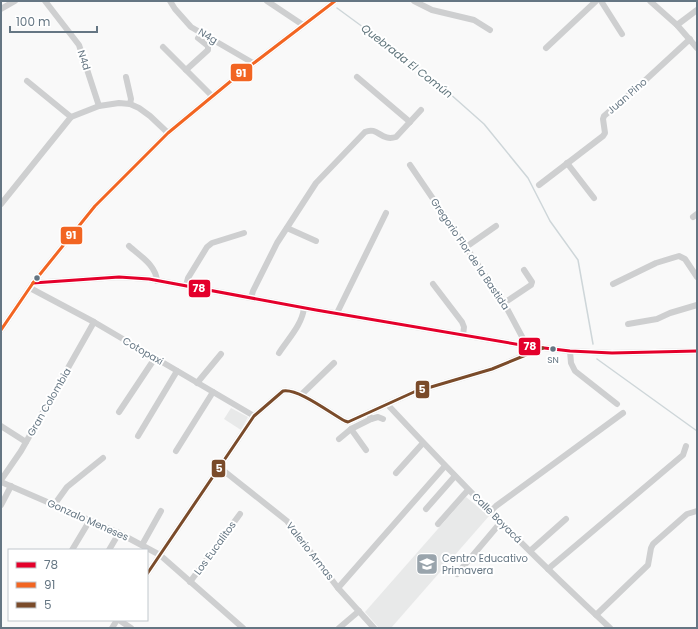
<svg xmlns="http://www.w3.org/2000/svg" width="698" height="629" viewBox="0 0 698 629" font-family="Poppins,sans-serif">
  <rect width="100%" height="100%" fill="#f9f9f9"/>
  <g fill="#e8e9e9">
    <path d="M231,408l17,9 -7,13 -17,-11z"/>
    <path d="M466,497l23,19 -98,112h-12l-14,-16z"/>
  </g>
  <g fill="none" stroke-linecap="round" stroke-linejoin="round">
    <g stroke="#ced6d9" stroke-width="1.5">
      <path d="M337,8l94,69 53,47 44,54 22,43 28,39 15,84"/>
      <path d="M597,359l100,72"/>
    </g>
    <g stroke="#cecfd0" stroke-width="6">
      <path d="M45,1l34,44 20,61"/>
      <path d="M170,1l5,8 16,18 62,36"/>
      <path d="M267,1l36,24"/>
      <path d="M414,1l18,9 42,10 16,10"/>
      <path d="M601,1l21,33"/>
      <path d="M650,1l27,24 20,23"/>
      <path d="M1,9l14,-8"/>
      <path d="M677,25l20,-15"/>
      <path d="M163,47l49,49"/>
      <path d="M546,48l50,-47"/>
      <path d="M186,70l22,-20v-4l-10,-8"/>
      <path d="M126,77l5,22 -1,5"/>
      <path d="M357,77l53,45"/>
      <path d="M27,81l44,36"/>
      <path d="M567,163l27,35"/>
      <path d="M410,165l94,138 23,43"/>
      <path d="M539,185l64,-49 2,-3 -2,-14 1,-3 35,-30 51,-47"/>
      <path d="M1,204l70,-87 28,-11 20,-3 11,1 9,4 11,8 18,17"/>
      <path d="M693,217l4,-3"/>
      <path d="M287,228l29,13"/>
      <path d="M129,246c11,10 27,19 28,35"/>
      <path d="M466,247l30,-21"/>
      <path d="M33,283l86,-6 30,2 167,31 211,36 43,5 42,2 85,-2"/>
      <path d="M433,284l29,38 2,5 -1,8"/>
      <path d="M613,284l43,-21 23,-7 6,3 12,18"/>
      <path d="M186,286l2,-8 19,-31 5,-4 32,-10"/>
      <path d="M30,288l64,34 160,94"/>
      <path d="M251,298l2,-7 24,-48 39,-60 49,-51c13,-6 16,10 31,5l25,-27"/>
      <path d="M504,303l27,-18 1,-3 -8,-12"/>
      <path d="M337,313l49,-100"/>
      <path d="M628,324l29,-5 13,-6 27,-8"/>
      <path d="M1,330l32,-47 62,-77 73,-73 69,-57 98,-75"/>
      <path d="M570,351l1,12 4,8 42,33"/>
      <path d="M279,353c9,-14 23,-28 25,-45"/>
      <path d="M197,383l24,-29"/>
      <path d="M301,395l33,-32"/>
      <path d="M387,404c72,77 146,153 223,224"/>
      <path d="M119,412l36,-54"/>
      <path d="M371,419l7,-2 5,2"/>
      <path d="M1,426l25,16"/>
      <path d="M138,436l39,-65"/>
      <path d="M339,439l12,-10"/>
      <path d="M366,450l-15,-21 20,-10 -3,-6"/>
      <path d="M176,451l37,-59"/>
      <path d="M219,467l68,54 51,67 36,40"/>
      <path d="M396,473l27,-30"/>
      <path d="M1,480l20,-29 73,-129"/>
      <path d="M1,482l118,51 41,22 83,73"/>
      <path d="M1,505l10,-19"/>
      <path d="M54,505l13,-18 36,-29"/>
      <path d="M426,509l29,-33"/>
      <path d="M491,511l5,-5 127,-93"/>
      <path d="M438,524l30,-34"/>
      <path d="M142,545l19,-34"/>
      <path d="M72,550l18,-30"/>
      <path d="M109,550l10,-17"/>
      <path d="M530,551l36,-32"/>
      <path d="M548,569l135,-114 3,-9"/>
      <path d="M147,574l107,-158 29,-25c15,-3 47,22 62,30l3,1 66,-30 78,-23 50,-21"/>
      <path d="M457,574l44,-52"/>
      <path d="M190,582l50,-68"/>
      <path d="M338,588l107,-122"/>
      <path d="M596,615l52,-50 3,-17 2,-4 34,-30 10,-3"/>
      <path d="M119,620l12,8"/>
      <path d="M112,628l5,-8"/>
      <path d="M339,628l20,-17"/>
    </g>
    <g stroke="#fff" stroke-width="6">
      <path id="bus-1" d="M33,283l86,-6 30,2 167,31 211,36 43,5 42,2 85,-2"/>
    </g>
    <g stroke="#fff" stroke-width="6">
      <path id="bus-2" d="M1,330l32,-47 62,-77 73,-73 69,-57 98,-75"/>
    </g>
    <g stroke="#fff" stroke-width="6">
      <path id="bus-3" d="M147,574l107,-158 29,-25c15,-3 47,22 62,30l3,1 66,-30 78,-23 51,-21"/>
    </g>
    <use href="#bus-1" stroke="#e4002b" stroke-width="3"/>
    <use href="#bus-2" stroke="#f26522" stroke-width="3"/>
    <use href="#bus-3" stroke="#7a4b2a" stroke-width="3"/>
  </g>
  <defs>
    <g id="school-square" transform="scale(1.15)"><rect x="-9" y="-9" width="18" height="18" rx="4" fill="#99a4ac" stroke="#fff"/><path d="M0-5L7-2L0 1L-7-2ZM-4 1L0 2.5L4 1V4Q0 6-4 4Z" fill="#fff"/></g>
  </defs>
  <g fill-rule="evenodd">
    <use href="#school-square" x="427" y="564"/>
  </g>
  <g fill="#657683" stroke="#fff" stroke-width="1.5">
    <circle cx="37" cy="278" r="3.5"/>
    <circle cx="553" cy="349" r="3.5"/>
  </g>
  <g text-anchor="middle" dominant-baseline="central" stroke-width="4" stroke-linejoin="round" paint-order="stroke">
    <g font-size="9" fill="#657683" stroke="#fff">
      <text x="553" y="360">SN</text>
    </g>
    <g font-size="10" fill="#657683" stroke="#fff">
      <text transform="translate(208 36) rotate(31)">N4g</text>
      <text transform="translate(84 60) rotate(72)">N4d</text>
      <text transform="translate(627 96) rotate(-41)">Juan Pino</text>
      <text transform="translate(470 254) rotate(56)">Gregorio Flor de la Bastida</text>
      <text transform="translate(143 351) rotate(30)">Cotopaxi</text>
      <text transform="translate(49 402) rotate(-60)">Gran Colombia</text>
      <text transform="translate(497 518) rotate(45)">Calle Boyacá</text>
      <text transform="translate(88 520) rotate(24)">Gonzalo Meneses</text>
      <text transform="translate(215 548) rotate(-54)">Los Eucalitos</text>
      <text transform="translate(310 551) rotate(52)">Valerio Armas</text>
    </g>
    <g font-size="10" fill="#657683" stroke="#fff" text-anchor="start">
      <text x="442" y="558">Centro Educativo<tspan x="442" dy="12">Primavera</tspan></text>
    </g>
    <g font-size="11" font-style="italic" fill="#60757c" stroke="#fff">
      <text transform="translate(407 61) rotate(38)">Quebrada El Común</text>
    </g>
  </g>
  <g stroke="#fff" stroke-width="1.5">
    <rect x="230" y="63" width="23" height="19" rx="4" fill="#f26522"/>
    <rect x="60" y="226" width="23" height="19" rx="4" fill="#f26522"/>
    <rect x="188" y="279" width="23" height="19" rx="4" fill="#e4002b"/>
    <rect x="518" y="337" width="23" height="19" rx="4" fill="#e4002b"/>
    <rect x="415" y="380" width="15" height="19" rx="4" fill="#7a4b2a"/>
    <rect x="211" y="459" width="15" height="19" rx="4" fill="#7a4b2a"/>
  </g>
  <g font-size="11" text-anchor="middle" font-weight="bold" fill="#fff">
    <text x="241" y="77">91</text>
    <text x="71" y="239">91</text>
    <text x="199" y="292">78</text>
    <text x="530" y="350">78</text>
    <text x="422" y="393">5</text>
    <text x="219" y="472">5</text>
  </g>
  <rect width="698" height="629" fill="none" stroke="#657683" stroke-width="4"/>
  <rect x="8" y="549" width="140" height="72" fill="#ffffff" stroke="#c1c8cd"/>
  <rect x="16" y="562" width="20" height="6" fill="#e4002b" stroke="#c1c8cd"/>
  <text x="44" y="569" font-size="12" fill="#657683">78</text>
  <rect x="16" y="582" width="20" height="6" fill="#f26522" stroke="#c1c8cd"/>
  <text x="44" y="589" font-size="12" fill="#657683">91</text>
  <rect x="16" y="602" width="20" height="6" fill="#7a4b2a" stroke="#c1c8cd"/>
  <text x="44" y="609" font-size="12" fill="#657683">5</text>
  <path d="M10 26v6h87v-6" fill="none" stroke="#657683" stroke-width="2"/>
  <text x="16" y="26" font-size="12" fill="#657683" stroke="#ffffff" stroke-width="3" paint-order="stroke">100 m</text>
</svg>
